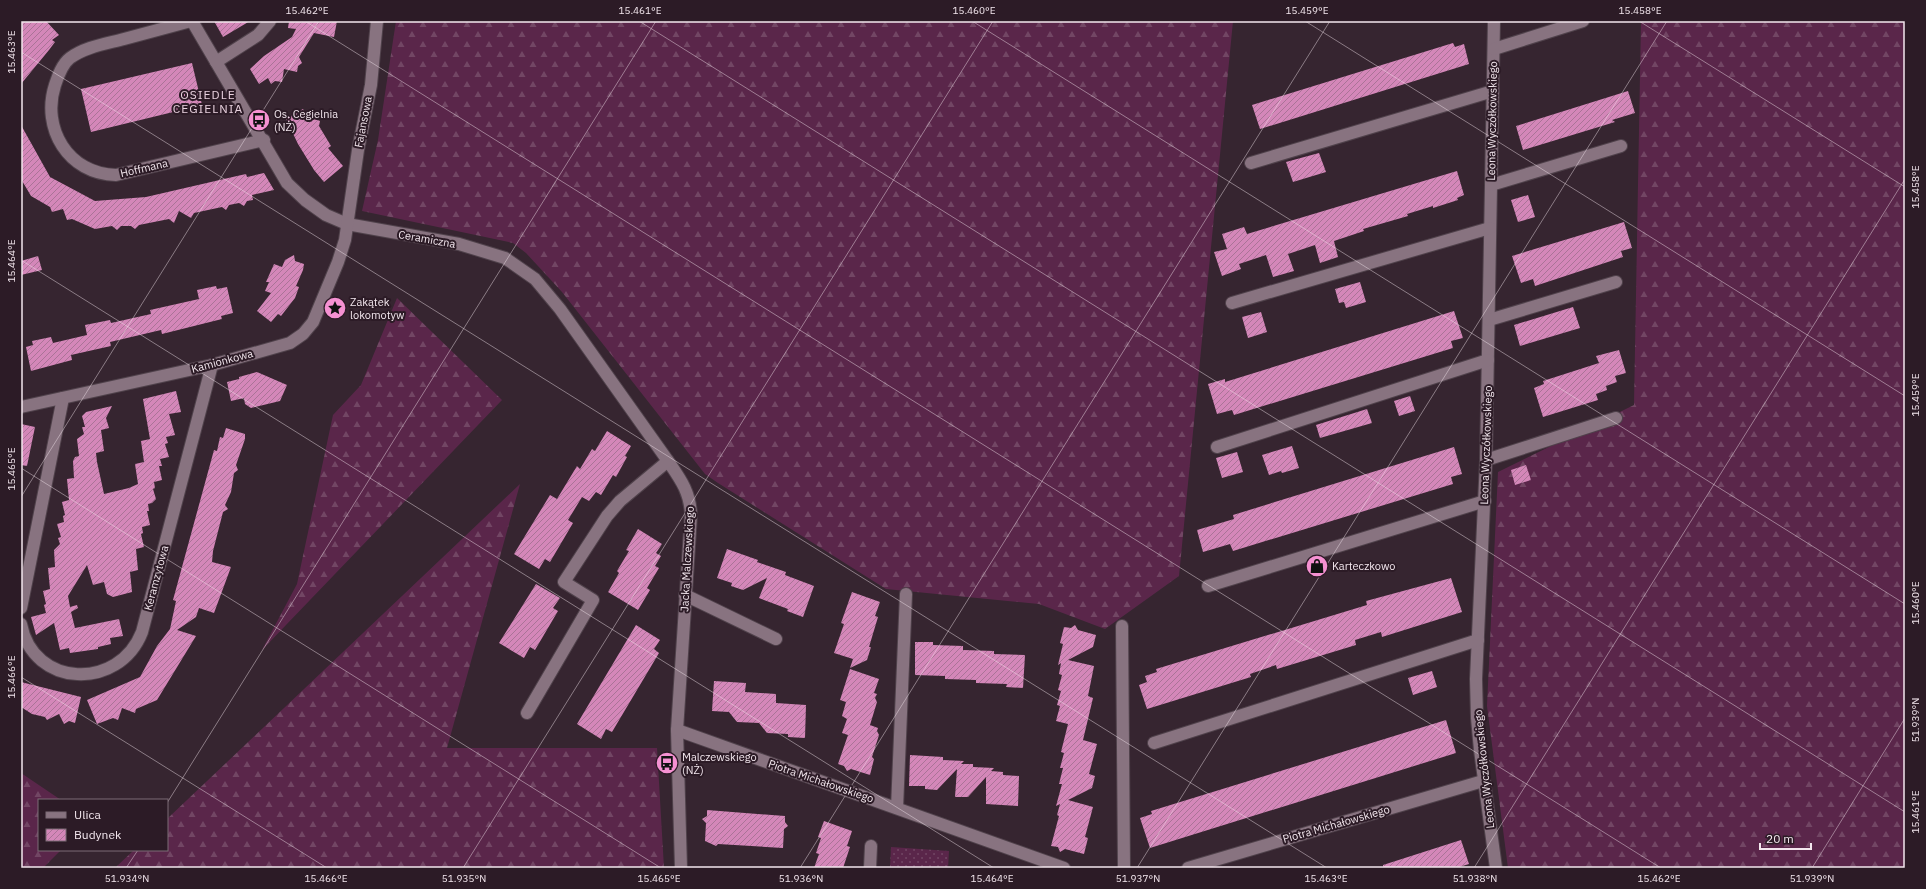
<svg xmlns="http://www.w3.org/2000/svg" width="1926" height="889" viewBox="0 0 1926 889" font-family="'IBM Plex Sans',sans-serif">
  <defs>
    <pattern id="grass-dots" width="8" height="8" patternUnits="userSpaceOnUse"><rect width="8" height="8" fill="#5a264a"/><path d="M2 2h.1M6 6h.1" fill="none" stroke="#724664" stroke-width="1.8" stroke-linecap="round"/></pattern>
    <pattern id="forest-firs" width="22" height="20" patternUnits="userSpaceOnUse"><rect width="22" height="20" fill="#5a264a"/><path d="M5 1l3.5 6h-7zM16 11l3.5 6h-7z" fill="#724664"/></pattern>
    <pattern id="building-hatch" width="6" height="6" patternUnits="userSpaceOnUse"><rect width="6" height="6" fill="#d487b9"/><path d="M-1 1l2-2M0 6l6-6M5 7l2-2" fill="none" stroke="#aa7397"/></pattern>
  </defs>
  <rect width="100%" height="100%" fill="#362530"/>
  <path fill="url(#grass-dots)" d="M891,847l58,4 -1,17h-58z"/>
  <g fill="url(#forest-firs)">
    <path d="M396,21h837l-54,555 -74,53 -66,-25 -153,-15 -168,-106 -13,-9 -143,-182 -36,-39 -13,-10 -151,-32 16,-71z"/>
    <path d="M1641,21h264v847h-397l-21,-162 11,-234 136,-67z"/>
    <path d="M397,298l105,102 -240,250 35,-66 36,-169 28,-30z"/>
    <path d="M520,484l-73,264h210l7,120h-549l19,-18h33v-31z"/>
    <path d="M21,773l40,27h-22v50h22l-18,18h-22z"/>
  </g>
  <g fill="url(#building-hatch)">
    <path d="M21,21h25l13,14 -7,5 3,2 -6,8 -28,34z"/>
    <path d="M214,21h36l-27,16z"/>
    <path d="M289,21h48l-3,16 -20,-4 -15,24 3,6 -4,3 -1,6 -13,-3 -2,13 -7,-1 -4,3 -3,-6 -9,6 -9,-15 14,-13 28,-19 4,-8 -8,-1z"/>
    <path d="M1453,43l2,4 9,-3 5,20 -209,65 -8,-24z"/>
    <path d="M192,63l10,42 -111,27 -10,-43z"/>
    <path d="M1628,91l7,22 -23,7 3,2 -92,28 -7,-24z"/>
    <path d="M303,109l4,8 5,-3 3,5 5,2 -1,5 12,20 -3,2 15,18 -19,16 -10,-12 -16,-26 -12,-25z"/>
    <path d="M21,125l29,52 45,24 51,-4 91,-21 9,-2 1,3 17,-4 10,17 -22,5 1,5 -6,1 -3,5 -5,-3 -10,2 -3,5 -4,-3 -28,6 -3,5 -12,-7 -5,12 -5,-4 -30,6 -4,4 -4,-3h-10l-4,4 -5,-4 -17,3 -23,-10 -5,1 -4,-11 -11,3 -2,-5 -19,-11 -10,-17z"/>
    <path d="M1319,153l7,19 -33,10 -7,-20z"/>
    <path d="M1457,171l7,24 -7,3 1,2 -25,8v-2l-26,8 1,2 -45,13 1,2 -30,10 4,16 -18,6 -5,-18 -27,9 6,17 -21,6 -7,-22 -27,9 2,5 -19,7 -8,-24 13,-3 -5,-15 22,-7 3,7z"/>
    <path d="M1528,195l7,22 -17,5 -7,-22z"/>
    <path d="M1624,222l8,26 -11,3 2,6 -88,29 -2,-7 -12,4 -9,-27z"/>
    <path d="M294,255l1,6 9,3 -1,6 -7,16 3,1 -4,11 -14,18 -3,-2 -7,8 -14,-11 14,-18 -6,-2 4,-9h-3l8,-18 8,3 3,-7z"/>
    <path d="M38,256l4,14 -21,5v-14z"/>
    <path d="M1360,282l6,20 -20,6 -2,-6 -5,1 -4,-14z"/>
    <path d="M216,286l1,3 10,-2 6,26 -12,3 1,3 -60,15 -1,-4 -51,12 1,4 -40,9 1,5 -41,11 -5,-24 7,-2 -1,-4 19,-4 2,6 34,-8 -2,-10 25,-5 1,3 40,-9 -1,-4 49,-11 -2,-9z"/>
    <path d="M1573,307l7,21 -60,18 -6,-21z"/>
    <path d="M1454,311l9,27 -12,3 2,7 -219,67 -2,-5 -15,4 -9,-30 17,-5v3z"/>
    <path d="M1261,312l6,20 -19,6 -6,-21z"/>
    <path d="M1619,350l7,23 -11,3 2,6 -11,4 1,4 -11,4 2,6 -55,17 -9,-29 10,-4 -1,-3 56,-18 -3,-7z"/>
    <path d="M257,372l30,13 -7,16 -29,7 -6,-4 -1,-6 -13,3 -4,-19 12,-3v-2z"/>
    <path d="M176,391l5,21 -12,2 6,21 -9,2 2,6 -3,1 4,13 -9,2 2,7h-3l3,14 -8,2 1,6 -2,1 3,10 -4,4 -4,1 1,7h-2l3,14 -8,2 1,6 -2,1 3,13 -8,2 2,21 -8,2 2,20 -19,5 -6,-3 -3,-12 -11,3 -6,-20 -19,31 2,11 7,-2 1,3 -7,4 4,16 44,-9 4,17 -13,2 1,6 -13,3v2l-28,4 -1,-5 -9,2 -6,-27 -18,12 -5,-18 15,-4 -2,-8 2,-1 -3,-13 7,-2 -2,-21 7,-1 -1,-17 6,-6 -2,-6 3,-1 -4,-13 7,-2 -1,-6 2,-1 -3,-13 7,-2 -2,-21 7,-1 -1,-17 2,-4 4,-1 -2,-17 7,-5 -2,-7h3l-3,-11 4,-4 26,-6 -6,12 3,10 -8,2 3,21 -8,2 1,9 7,32 25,-6 9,-4 -3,-20 9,-2 -3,-21 9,-2 -7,-40z"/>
    <path d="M1410,396l5,15 -16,5 -5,-15z"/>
    <path d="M1367,409l5,14 -52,15 -4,-13z"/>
    <path d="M21,424l14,3 -8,39 -6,-1z"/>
    <path d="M226,428l19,6v5l-9,26 2,5 -4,3 -3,19 -6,13 3,4 -5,3 -10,39 -1,11 19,5 -17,46 -15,-5 -3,9 -19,13 19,6 -39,64 -21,9 -1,4 -13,-5 -4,12 -5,-2 -16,6 -10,-24 53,-23 17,-31 13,-17 6,-28 -3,-1 41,-150 3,1 3,-14 3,1z"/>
    <path d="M607,431l24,15 -6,10 2,1 -11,20 -3,-2 -12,20 -5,-3 -7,9 -7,-4 -14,23 5,3 -23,39 -5,-3 -6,10 -25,-15 36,-59 7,4 20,-33 3,3 12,-20 3,2z"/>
    <path d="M1292,446l7,22 -17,5 -1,-2 -12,4 -7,-20z"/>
    <path d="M1454,447l8,27 -11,3 2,7 -220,67 -3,-7 -27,8 -6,-22 37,-11 -1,-4z"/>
    <path d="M1237,452l6,20 -21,6 -6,-20z"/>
    <path d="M1526,465l5,15 -16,5 -4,-15z"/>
    <path d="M638,529l24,15 -6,9 5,3 -6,10 4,2 -12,20 3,2 -12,20 -30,-18 11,-19 -2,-2 12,-20 -3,-1z"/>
    <path d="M727,549l31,11 -1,2 29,10 -1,3 29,11 -11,31 -16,-6 1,-2 -29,-11 8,-20 -24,12 -12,-4 1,-3 -15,-5z"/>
    <path d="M1451,578l11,34 -80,25 -1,-5 -26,8 1,5 -79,24 -1,-4 -26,9 1,3 -104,32 -8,-24 8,-3 -2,-6 12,-4 -1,-3 211,-64 -1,-4z"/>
    <path d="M536,584l24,14 -7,10 5,3 -23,39 -5,-3 -6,11 -25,-15z"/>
    <path d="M852,592l28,10 -5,14 3,1 -9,30h2l-4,13 -17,8 3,-9 -19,-6 10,-29 -3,-1z"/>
    <path d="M636,625l24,15 -6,9 5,4 -47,79 -6,-3 -5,10 -24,-15z"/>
    <path d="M1075,625l3,5 18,5 -3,12 -25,13 26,6 -6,30 5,2 -10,42 14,4 -8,30 6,2 -3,12 -24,12 25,7 -8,30 3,1 -4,16 -19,-5 -5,3 -2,-5 -7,-1 8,-30 -2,-1 3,-11 -4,2 6,-22h-3l4,-16h-3l4,-15 -3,-1 7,-28 -12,-3 4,-15 -3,-1 4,-14 -3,-1 4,-15 -3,-1 2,-11 -3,2 5,-21 -3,-1 4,-16 7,1z"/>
    <path d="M915,642h18v3l30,1v4l31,1v3l31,1 -2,33 -17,-1 1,-3 -31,-1v-3l-31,-1v-3l-30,-1z"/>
    <path d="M850,669l29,10 -5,14 3,1 -2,4 2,4 -7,23 8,3 -1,3 2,4 -7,22 2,2 -4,16 -19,-6 -4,2 -3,-5 -6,-2 10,-29 -6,-2 5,-14 -5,-3 4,-14 -6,-2z"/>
    <path d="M1432,671l5,16 -24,8 -5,-17z"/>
    <path d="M714,681l32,2 -1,9 31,2v9l30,2 -1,33 -17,-1v-3l-21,-1 -8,-10 -22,-1 -8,-10 -17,-1z"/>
    <path d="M21,682l60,15 -6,26 -6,-2 -5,3 -5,-10 -12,6 -2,-3 -13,-3 -11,-7z"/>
    <path d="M1446,720l10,33 -306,95 -10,-30 12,-4 -1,-3z"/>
    <path d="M910,755l33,2v3l21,1 -3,3h12v3l21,1 -3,3 12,1v3l16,1 -1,30 -32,-2v-27l-18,20h-13l2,-28 -20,21 -12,-1v-3h-16z"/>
    <path d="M707,810l78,6v6l3,4 -4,3 -1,19 -65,-4 -2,2 -11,-5 1,-18 -4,-4 5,-3z"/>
    <path d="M824,821l28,10 -5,15 3,1 -7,21h-29l5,-14 -3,-1 5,-15 -3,-1z"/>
    <path d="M1461,840l8,24 -13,4h-73v-3z"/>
  </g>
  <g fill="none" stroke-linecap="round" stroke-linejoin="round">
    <g stroke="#50424b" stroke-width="14">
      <g id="minor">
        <path d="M191,21c-22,6 -45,12 -67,18 -19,5 -39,8 -54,19 -8,6 -12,18 -15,27 -14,43 13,89 61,90l148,-35"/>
        <path d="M192,21l95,162 18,17 21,15 21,9 112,20 46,14 30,21 25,30 108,152c13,19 22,31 23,54l-14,215 4,138"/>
        <path d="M1494,21l-8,439 -10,219 1,39 3,32 16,118"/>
        <path d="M1494,49l89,-28"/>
        <path d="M216,62l42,-27 12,-14"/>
        <path d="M1251,163l242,-72"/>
        <path d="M1491,185l130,-39"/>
        <path d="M1232,303l258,-75"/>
        <path d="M1489,320l127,-38"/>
        <path d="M21,407l191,-42 78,-22 13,-9 10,-12 25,-60 7,-22 13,-90 13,-65 6,-64"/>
        <path d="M1217,447l271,-87"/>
        <path d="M1486,460l130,-42"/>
        <path d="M1208,586l277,-85"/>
        <path d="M685,595l91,44"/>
        <path d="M21,608l42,-210"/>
        <path d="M21,624c12,64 98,67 121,8l70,-267"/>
        <path d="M1122,626l2,242"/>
        <path d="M527,713l66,-113 -29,-18 43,-66 13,-15 48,-40"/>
        <path d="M677,730l387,138"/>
        <path d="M1154,743l324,-103"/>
        <path d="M897,808l9,-214"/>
        <path d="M870,868l1,-22"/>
        <path d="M1188,868l295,-87"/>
      </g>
    </g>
    <use href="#minor" stroke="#887380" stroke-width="12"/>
  </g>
  <path fill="none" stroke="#f3e7ee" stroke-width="1" stroke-opacity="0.45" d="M305,21l1356,847M639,21l1266,791M972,21l933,583M1305,21l600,375M1639,21l266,166M21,52l1306,816M21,260l973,608M21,468l640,400M21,497l298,-476M21,677l306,191M167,803l489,-782M126,868l12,-18M463,868l530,-847M800,868l530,-847M1137,868l530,-847M1474,868l431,-689M1812,868l93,-150"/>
  <defs>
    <g id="bus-disc" transform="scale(1.15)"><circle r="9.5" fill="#f591d2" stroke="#2c1b26"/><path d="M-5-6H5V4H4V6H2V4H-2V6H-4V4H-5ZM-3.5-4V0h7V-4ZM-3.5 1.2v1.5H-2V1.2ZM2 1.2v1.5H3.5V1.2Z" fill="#111"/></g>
    <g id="sight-disc" transform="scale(1.15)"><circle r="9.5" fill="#f591d2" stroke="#2c1b26"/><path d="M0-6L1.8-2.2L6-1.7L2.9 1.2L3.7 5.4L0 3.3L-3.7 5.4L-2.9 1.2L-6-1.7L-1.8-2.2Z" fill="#111"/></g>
    <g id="shop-disc" transform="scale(1.15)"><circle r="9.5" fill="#f591d2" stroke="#2c1b26"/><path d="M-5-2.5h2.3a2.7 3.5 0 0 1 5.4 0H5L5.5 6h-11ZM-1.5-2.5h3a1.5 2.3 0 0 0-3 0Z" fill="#111"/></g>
  </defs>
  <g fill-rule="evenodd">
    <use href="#bus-disc" x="259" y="120"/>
    <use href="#sight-disc" x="335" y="308"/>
    <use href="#shop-disc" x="1317" y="566"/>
    <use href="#bus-disc" x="667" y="763"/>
  </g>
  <g text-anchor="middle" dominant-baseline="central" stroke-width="4" stroke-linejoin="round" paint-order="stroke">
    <g font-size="11" fill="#f3e7ee" stroke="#2c1b26" text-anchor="start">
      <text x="274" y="114">Os. Cegielnia<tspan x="274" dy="13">(NŻ)</tspan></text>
      <text x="350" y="302">Zakątek<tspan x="350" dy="13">lokomotyw</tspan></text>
      <text x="1332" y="566">Karteczkowo</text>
      <text x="682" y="757">Malczewskiego<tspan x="682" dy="13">(NŻ)</tspan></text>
    </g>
    <g font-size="11" fill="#f3e7ee" stroke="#2c1b26">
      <text transform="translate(1492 121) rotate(-89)">Leona Wyczółkowskiego</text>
      <text transform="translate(363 122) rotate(-79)">Fajansowa</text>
      <text transform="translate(144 168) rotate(-13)">Hoffmana</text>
      <text transform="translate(427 239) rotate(10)">Ceramiczna</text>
      <text transform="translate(222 361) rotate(-15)">Kamionkowa</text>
      <text transform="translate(1486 445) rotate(-88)">Leona Wyczółkowskiego</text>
      <text transform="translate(687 559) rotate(-87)">Jacka Malczewskiego</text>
      <text transform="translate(156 578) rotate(-75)">Keramzytowa</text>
      <text transform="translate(1484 769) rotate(-96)">Leona Wyczółkowskiego</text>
      <text transform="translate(821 781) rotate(19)">Piotra Michałowskiego</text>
      <text transform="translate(1336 824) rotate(-16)">Piotra Michałowskiego</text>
    </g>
    <g font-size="12" letter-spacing="1" fill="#e8d1de" stroke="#2c1b26">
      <text x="208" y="94">OSIEDLE<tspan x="208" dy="14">CEGIELNIA</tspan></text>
    </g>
  </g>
  <rect width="1926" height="889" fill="none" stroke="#2c1b26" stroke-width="44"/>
  <rect x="38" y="799" width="130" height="52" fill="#2c1b26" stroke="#7c6d76"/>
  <rect x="46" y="812" width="20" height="6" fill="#887380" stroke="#7c6d76"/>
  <text x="74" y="819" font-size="12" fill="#f3e7ee">Ulica</text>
  <rect x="46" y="829" width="20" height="12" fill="url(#building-hatch)" stroke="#7c6d76"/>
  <text x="74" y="839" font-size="12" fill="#f3e7ee">Budynek</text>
  <path d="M1760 843v6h51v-6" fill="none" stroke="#f3e7ee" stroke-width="2"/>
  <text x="1766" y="843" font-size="12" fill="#f3e7ee" stroke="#2c1b26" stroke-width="3" paint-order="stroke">20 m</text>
  <rect x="22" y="22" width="1882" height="845" fill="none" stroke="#f3e7ee" stroke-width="1.5"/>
  <g font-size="10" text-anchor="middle" fill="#f3e7ee">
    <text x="307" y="14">15.462°E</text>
    <text x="640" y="14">15.461°E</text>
    <text x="974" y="14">15.460°E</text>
    <text x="1307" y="14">15.459°E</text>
    <text x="1640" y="14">15.458°E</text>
    <text transform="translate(11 52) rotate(-90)" y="4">15.463°E</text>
    <text transform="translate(1915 187) rotate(-90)" y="4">15.458°E</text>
    <text transform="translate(11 261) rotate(-90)" y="4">15.464°E</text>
    <text transform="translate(1915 395) rotate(-90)" y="4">15.459°E</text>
    <text transform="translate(11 469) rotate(-90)" y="4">15.465°E</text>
    <text transform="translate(1915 603) rotate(-90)" y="4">15.460°E</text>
    <text transform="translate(11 677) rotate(-90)" y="4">15.466°E</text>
    <text transform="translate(1915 720) rotate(-90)" y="4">51.939°N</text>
    <text transform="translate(1915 812) rotate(-90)" y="4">15.461°E</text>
    <text x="127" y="882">51.934°N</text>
    <text x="326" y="882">15.466°E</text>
    <text x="464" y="882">51.935°N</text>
    <text x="659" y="882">15.465°E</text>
    <text x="801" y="882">51.936°N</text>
    <text x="992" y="882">15.464°E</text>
    <text x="1138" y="882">51.937°N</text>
    <text x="1326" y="882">15.463°E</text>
    <text x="1475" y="882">51.938°N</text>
    <text x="1659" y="882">15.462°E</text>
    <text x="1812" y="882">51.939°N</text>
  </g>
</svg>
